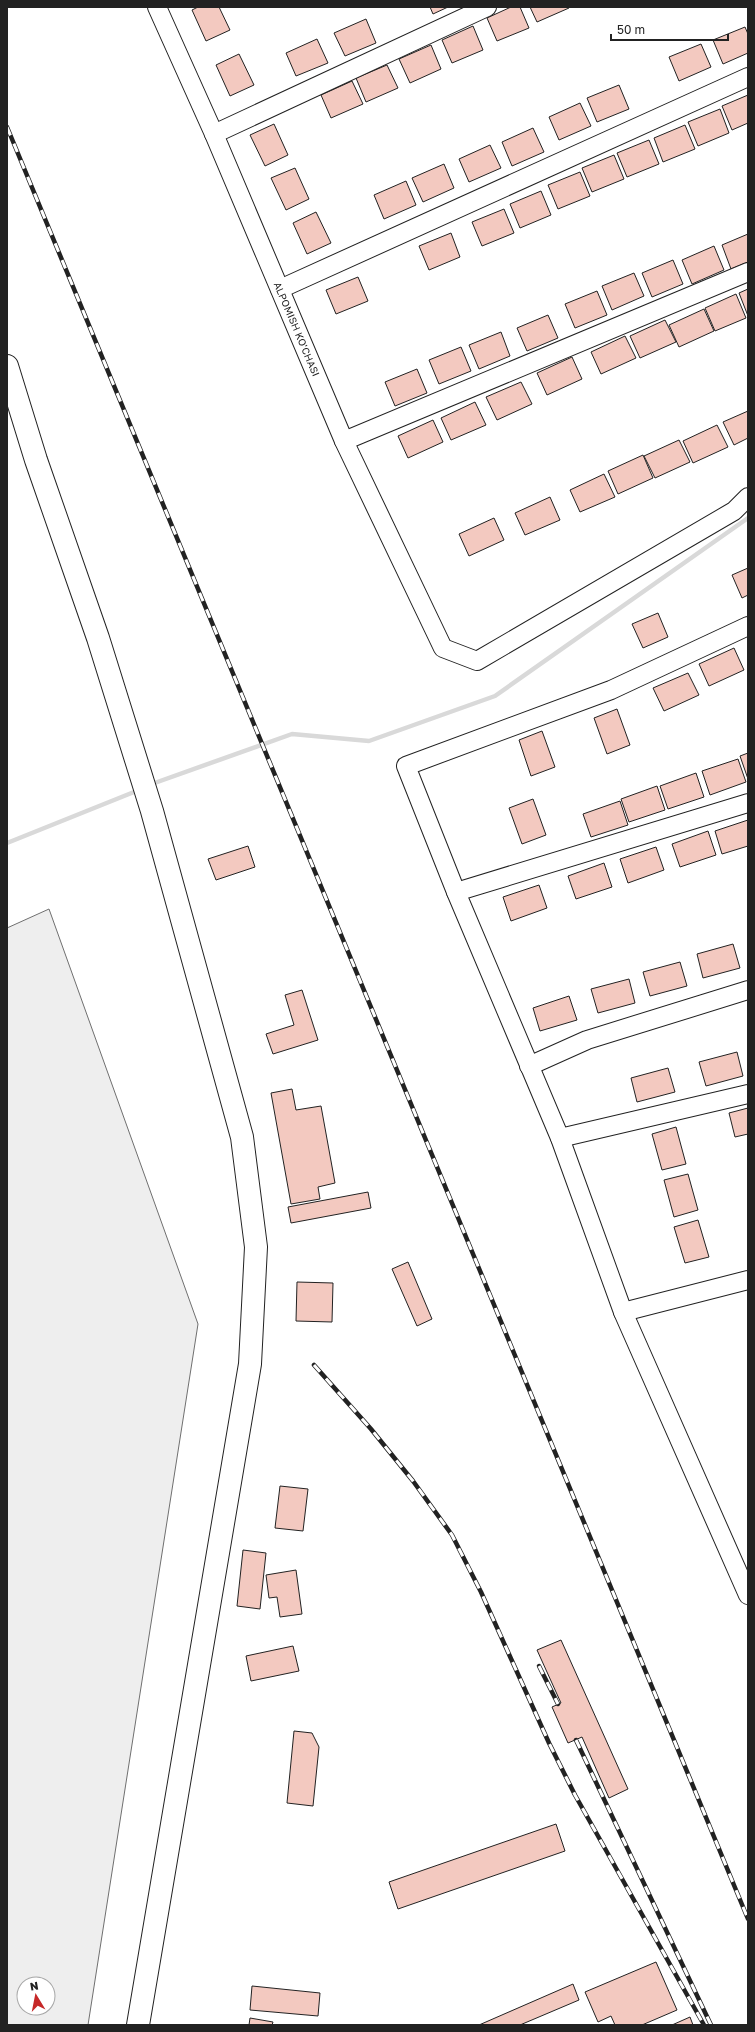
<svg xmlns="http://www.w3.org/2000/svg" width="755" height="2032" viewBox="0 0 755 2032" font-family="'Golos Text',sans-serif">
  <rect width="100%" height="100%" fill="#fff"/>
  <path fill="#eee" stroke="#6f6f6f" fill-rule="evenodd" d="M49,909l149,415 -110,701h-81v-1097zM24,1984h24v24h-24z"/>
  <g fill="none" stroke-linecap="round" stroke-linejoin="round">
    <g stroke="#d9d9d9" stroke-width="4.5">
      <path d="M149,785l143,-51 77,7 126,-45 253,-178"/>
      <path d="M7,843l132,-53"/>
    </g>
  </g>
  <g fill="#f3c9c0" stroke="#222">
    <path d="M198,7h21l11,23 -24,11 -14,-31z"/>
    <path d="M430,7h18l-15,7z"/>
    <path d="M511,7h9l9,21 -32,13 -10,-23z"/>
    <path d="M530,7h38l1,1 -32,14z"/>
    <path d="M366,19l10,24 -31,13 -11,-23z"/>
    <path d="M473,26l10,24 -31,13 -10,-23z"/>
    <path d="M745,27l3,7v19l-25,11 -10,-24z"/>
    <path d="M317,39l11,24 -32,13 -10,-23z"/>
    <path d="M701,44l10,23 -32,14 -10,-24z"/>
    <path d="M431,45l10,24 -31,14 -11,-24z"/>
    <path d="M239,54l15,31 -24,11 -14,-31z"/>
    <path d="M387,65l11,23 -32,14 -10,-24z"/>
    <path d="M352,81l11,23 -32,14 -10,-23z"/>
    <path d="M619,85l10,24 -32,13 -10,-24z"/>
    <path d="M748,95v28l-16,7 -10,-24z"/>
    <path d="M580,103l11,23 -32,14 -10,-23z"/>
    <path d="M720,109l9,24 -31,13 -10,-24z"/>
    <path d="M274,124l14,31 -23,11 -15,-31z"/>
    <path d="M685,125l10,24 -32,13 -9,-24z"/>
    <path d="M533,128l11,24 -32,14 -10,-24z"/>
    <path d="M649,140l10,24 -32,13 -10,-24z"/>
    <path d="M490,145l11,23 -32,14 -10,-23z"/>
    <path d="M614,155l10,24 -32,13 -10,-24z"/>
    <path d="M444,164l10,24 -31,14 -11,-24z"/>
    <path d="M295,168l14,31 -23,11 -15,-32z"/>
    <path d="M580,172l10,24 -32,13 -10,-24z"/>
    <path d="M406,181l10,24 -32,14 -10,-24z"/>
    <path d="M541,191l10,24 -31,13 -10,-24z"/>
    <path d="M504,209l10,24 -32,13 -10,-24z"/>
    <path d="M316,212l15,31 -24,11 -14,-31z"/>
    <path d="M451,233l9,24 -31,13 -10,-24z"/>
    <path d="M748,234v28l-17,7 -9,-24z"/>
    <path d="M714,246l10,24 -32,14 -10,-24z"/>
    <path d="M673,260l10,24 -31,13 -10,-24z"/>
    <path d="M634,273l10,23 -32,14 -10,-24z"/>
    <path d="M358,277l10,24 -32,13 -10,-24z"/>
    <path d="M748,289v27l-9,-23z"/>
    <path d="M597,291l10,24 -32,13 -10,-24z"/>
    <path d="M736,294l10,24 -31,13 -10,-23z"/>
    <path d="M704,309l10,22 -35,16 -10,-22z"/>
    <path d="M548,315l10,23 -31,13 -10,-23z"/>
    <path d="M665,320l11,22 -36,16 -10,-22z"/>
    <path d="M501,332l9,24 -31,13 -10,-24z"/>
    <path d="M625,336l11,22 -35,16 -10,-22z"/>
    <path d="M461,347l10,24 -32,13 -10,-24z"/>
    <path d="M572,357l10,22 -35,16 -10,-22z"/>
    <path d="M417,369l10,24 -32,13 -10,-24z"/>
    <path d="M521,382l11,22 -35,16 -11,-23z"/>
    <path d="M475,402l11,23 -35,15 -10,-22z"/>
    <path d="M748,411v27l-14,7 -11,-23z"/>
    <path d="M433,420l10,22 -35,16 -10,-22z"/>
    <path d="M717,425l11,22 -35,16 -10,-22z"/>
    <path d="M679,440l11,22 -35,16 -11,-22z"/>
    <path d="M643,455l10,23 -35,16 -10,-23z"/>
    <path d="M604,474l11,23 -35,15 -10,-22z"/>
    <path d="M550,497l10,23 -35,15 -10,-22z"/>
    <path d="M494,518l10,22 -35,16 -10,-22z"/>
    <path d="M748,568v27l-6,3 -10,-23z"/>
    <path d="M658,613l10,24 -25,11 -11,-24z"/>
    <path d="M734,648l10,22 -35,16 -10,-22z"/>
    <path d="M688,673l11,22 -35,16 -11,-23z"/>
    <path d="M617,709l13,36 -23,9 -13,-36z"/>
    <path d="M542,731l13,36 -24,9 -12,-36z"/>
    <path d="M748,753v26l-8,-23z"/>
    <path d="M738,759l8,23 -36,13 -8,-24z"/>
    <path d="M696,773l8,24 -36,12 -8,-23z"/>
    <path d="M657,786l8,24 -36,12 -8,-23z"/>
    <path d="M533,799l13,36 -24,9 -13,-36z"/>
    <path d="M620,801l8,24 -37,12 -8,-23z"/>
    <path d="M748,820v26l-26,8 -7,-23z"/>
    <path d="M708,831l8,24 -36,12 -8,-23z"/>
    <path d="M248,846l7,21 -39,13 -8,-21z"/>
    <path d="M656,847l8,23 -36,13 -8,-24z"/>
    <path d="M604,863l8,24 -36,12 -8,-23z"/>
    <path d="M539,885l8,23 -36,13 -8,-24z"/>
    <path d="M733,944l7,24 -37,10 -6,-24z"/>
    <path d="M680,962l7,24 -37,10 -7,-24z"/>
    <path d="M629,979l6,24 -37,10 -7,-24z"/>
    <path d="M302,990l16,50 -45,14 -7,-20 28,-9 -9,-30z"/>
    <path d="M569,996l8,24 -37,11 -7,-23z"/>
    <path d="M737,1052l6,24 -37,10 -7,-24z"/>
    <path d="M668,1068l7,24 -38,10 -6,-24z"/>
    <path d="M292,1089l4,21 25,-4 14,77 -17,4 2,12 -29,5 -20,-111z"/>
    <path d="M748,1108v26l-13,3 -6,-24z"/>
    <path d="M676,1127l10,37 -24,6 -10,-36z"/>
    <path d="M688,1174l10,36 -24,7 -10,-37z"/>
    <path d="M368,1192l3,16 -80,15 -3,-16z"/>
    <path d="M698,1220l11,37 -24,6 -11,-36z"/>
    <path d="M408,1262l24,57 -15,7 -25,-57z"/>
    <path d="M297,1282l36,1 -1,39 -36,-1z"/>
    <path d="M280,1486l28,3 -5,42 -28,-3z"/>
    <path d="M243,1550l23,3 -6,56 -23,-3z"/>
    <path d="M296,1570l6,44 -22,3 -3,-20 -8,1 -3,-23z"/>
    <path d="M561,1640l67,149 -19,9 -27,-61 -14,6 -16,-36 9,-4 -24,-53z"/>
    <path d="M293,1646l6,25 -48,10 -5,-25z"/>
    <path d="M294,1731l18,2 7,14 -6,59 -26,-3z"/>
    <path d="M556,1824l9,27 -167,58 -9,-27z"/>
    <path d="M656,1962l21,48 -35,15h-27l-4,-9 -13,6 -13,-30z"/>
    <path d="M573,1984l6,16 -59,25h-41z"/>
    <path d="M252,1986l68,7 -2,23 -68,-6z"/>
    <path d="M690,2017l3,8h-21z"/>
    <path d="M250,2018l23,4 -1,3h-23z"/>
  </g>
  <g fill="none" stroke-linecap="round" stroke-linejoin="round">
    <g stroke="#222" stroke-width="20">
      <g id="minor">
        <path d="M157,7l57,127 130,307 99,207 34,13 257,-150 14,-14"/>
        <path d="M214,134l273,-127"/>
        <path d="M280,289l468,-212"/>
        <path d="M344,441l404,-169"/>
        <path d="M748,626l-137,64 -205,76 50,126 104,246 63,174 125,283"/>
        <path d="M456,892l292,-89"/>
        <path d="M529,1066l58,-26 161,-50"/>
        <path d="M560,1138l188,-44"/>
        <path d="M623,1312l125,-32"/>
      </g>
    </g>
    <g stroke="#222" stroke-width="24">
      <path id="major" d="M7,366l29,94 62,178 54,173 90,326 14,110 -6,117 -112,661"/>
    </g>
    <use href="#minor" stroke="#fff" stroke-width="18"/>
    <use href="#major" stroke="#fff" stroke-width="22"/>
    <g stroke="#222" stroke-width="4.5">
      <g id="rail">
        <path d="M7,127l741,1792"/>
        <path d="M314,1365l57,64 42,52 39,54 29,57 68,151 26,52 129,230"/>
        <path d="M539,1666l19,38"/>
        <path d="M576,1740l135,285"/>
      </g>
    </g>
    <use href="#rail" stroke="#fff" stroke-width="3" stroke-dasharray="9" stroke-linecap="butt"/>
  </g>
  <g text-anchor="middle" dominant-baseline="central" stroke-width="3" stroke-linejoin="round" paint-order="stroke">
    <g font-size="10" fill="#222" stroke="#fff">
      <text transform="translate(297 329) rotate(67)">ALPOMISH KO'CHASI</text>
    </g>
  </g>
  <rect width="755" height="2032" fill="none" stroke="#222222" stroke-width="16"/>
  <g transform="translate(36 1996) rotate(350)"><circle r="19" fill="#ffffff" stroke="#a7a7a7"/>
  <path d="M0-3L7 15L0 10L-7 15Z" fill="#c62828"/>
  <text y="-6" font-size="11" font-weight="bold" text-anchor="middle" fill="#222222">N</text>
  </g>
  <path d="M611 34v6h117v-6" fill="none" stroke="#222222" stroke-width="2"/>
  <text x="617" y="34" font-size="12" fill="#222222" stroke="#ffffff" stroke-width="3" paint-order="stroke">50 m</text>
</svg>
